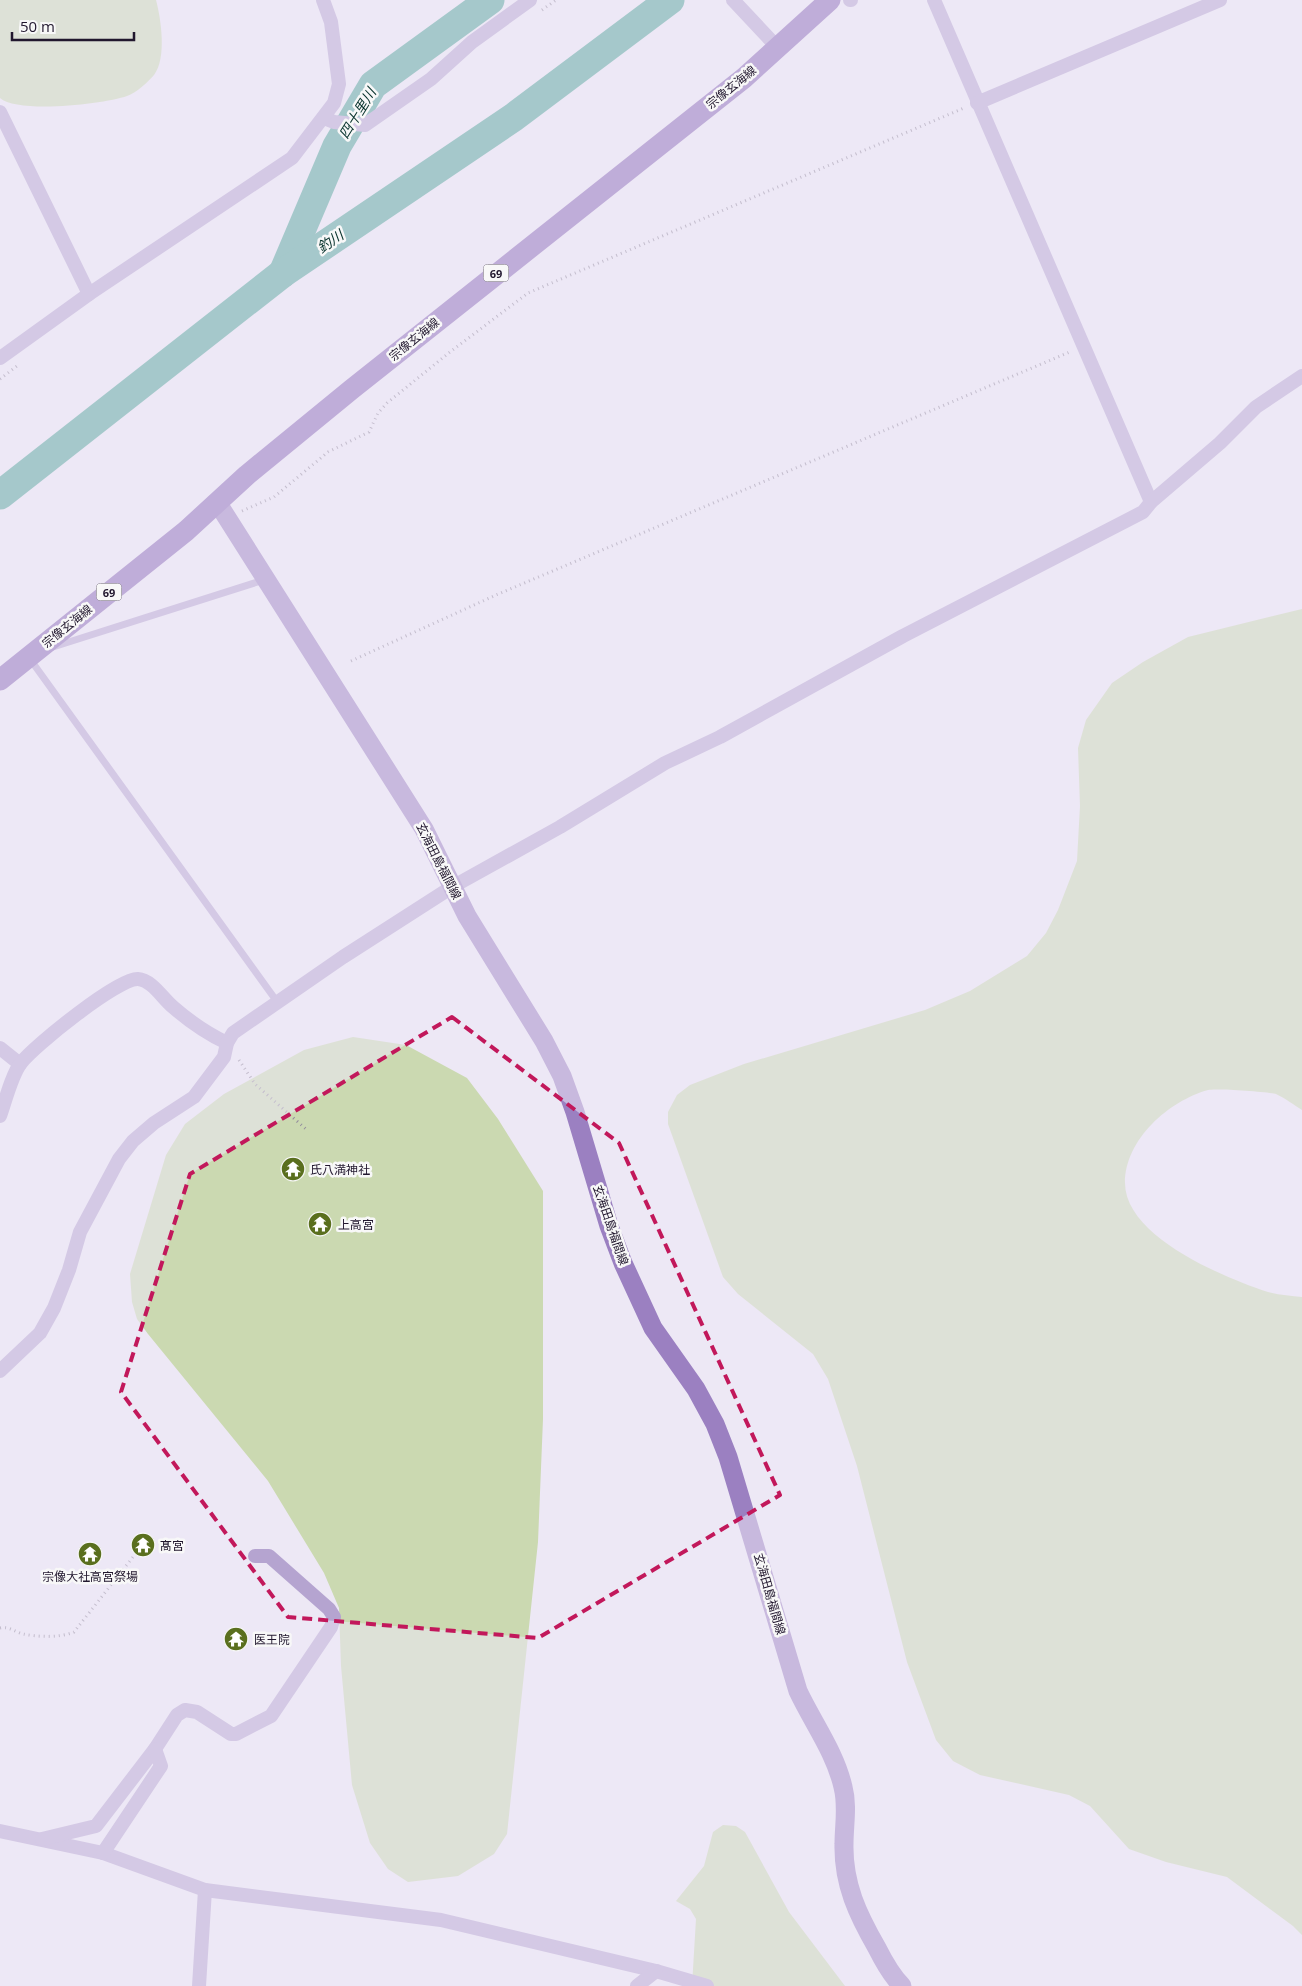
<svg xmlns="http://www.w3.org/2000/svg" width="1302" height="1986" viewBox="0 0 1302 1986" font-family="'Open Sans','Noto Sans JP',sans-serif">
  <rect width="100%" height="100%" fill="#ede8f5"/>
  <g fill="#cbd9b1">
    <path d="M0,0h156c5,19 11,58 -2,75 -6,7 -18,18 -27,21 -22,8 -109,18 -127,2z"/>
    <path d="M1302,609v501c-8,-5 -17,-12 -26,-16 -5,-2 -61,-6 -68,-4 -39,11 -83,49 -83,93 0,54 100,95 143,109 11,3 23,4 34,5v638l-9,-9 -66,-49 -61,-15 -37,-13 -39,-43 -21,-11 -89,-20 -27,-14 -17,-21 -29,-78 -50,-196 -29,-87 -15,-25 -75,-60 -15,-17 -55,-153v-12l9,-17 13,-10 54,-21 181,-54 45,-19 57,-35 19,-23 12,-23 19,-49 3,-55 -2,-58 8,-28 26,-37 31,-21 45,-25z"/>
    <path d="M353,1037l53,8 61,33 31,41 45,72v228l-5,123 -31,292 -13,20 -36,22 -50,6 -20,-13 -18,-26 -18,-58 -11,-119 -2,-58 -15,-35 -56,-92 -120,-147 -11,-15 -5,-17 -2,-28 36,-119 19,-31 39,-30 80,-44z"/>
    <path d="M723,1825l13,1 9,6 44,80 56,74h-153l4,-67 -6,-10 -14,-8 28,-35 9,-34z"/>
  </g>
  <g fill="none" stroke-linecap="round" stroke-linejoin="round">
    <g stroke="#4ea397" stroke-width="29">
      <path d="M283,273l54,-127 36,-61 117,-85"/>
      <path d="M0,495l283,-222 231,-156 156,-117"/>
    </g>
    <g stroke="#928b9d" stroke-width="3" stroke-dasharray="1 4" stroke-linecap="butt">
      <path d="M542,10l14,-10"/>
      <path d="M0,379l17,-13"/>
      <path d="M242,511l32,-14 54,-45 41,-20 9,-19 9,-10 63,-51 78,-59 436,-185"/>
      <path d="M351,661l145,-66 576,-244"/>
      <path d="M239,1060l16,24 52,46"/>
      <path d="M0,1628c9,-2 15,4 23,6 15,3 37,4 51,-2l59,-75"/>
    </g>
    <g stroke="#b5a4d0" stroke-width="7">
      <path d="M53,647l211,-67"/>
      <path d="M30,659l248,344"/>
    </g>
    <g stroke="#b5a4d0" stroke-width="14">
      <path d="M733,0l45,48"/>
      <path d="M850,0h1"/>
      <path d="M934,0l217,502"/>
      <path d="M977,103l243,-103"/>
      <path d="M0,112l89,182"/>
      <path d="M324,118l10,4 31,3 66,-46 41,-37 58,-42"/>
      <path d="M0,358l89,-64 203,-136 42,-55 5,-19 -8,-62 -8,-22"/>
      <path d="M0,1048l20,16"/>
      <path d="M0,1116c5,-14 12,-42 21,-53 13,-17 97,-85 117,-84 14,1 25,20 35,28 16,14 35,27 54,36"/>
      <path d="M0,1371l40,-38 14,-25 15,-38 11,-38 39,-73 14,-18 21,-18 40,-26 30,-40 3,-14 6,-10 110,-76 109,-70 108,-60 105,-64 55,-26 183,-101 240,-124 8,-10 69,-59 36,-36 46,-31"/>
      <path d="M0,1831l103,22 102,37 236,30 215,51 51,15"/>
      <path d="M42,1839l54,-13 59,-77 22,-34 8,-5 12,2 34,22h5l35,-18 60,-89 3,-10 -5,-8 -60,-53h-14"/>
      <path d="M103,1853l58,-87 -6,-17"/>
      <path d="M199,1986l6,-96"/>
      <path d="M637,1986l19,-15"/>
    </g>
    <path stroke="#9b80c1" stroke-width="19" d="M217,502l207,327 43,87 77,125 18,35 13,36 34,114 14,37 30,65 43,61 19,35 13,33 70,234c15,32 37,61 45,96 5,19 1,38 1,57 -1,40 14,71 33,104 7,14 14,27 25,38"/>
    <path stroke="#8866b5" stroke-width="21" d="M0,680l186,-149 61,-56 105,-86 392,-311 86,-78"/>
  </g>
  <path d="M0 0H1302V1986H0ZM452,1017l167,126 161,352 -242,143 -250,-21 -167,-225 69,-218z" fill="#ede8f5" fill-opacity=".55" fill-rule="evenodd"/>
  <path fill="none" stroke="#c2185b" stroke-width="4" stroke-dasharray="10 6" stroke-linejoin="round" d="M452,1017l167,126 161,352 -242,143 -250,-21 -167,-225 69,-218z"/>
  <defs>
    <g id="temple-disc" transform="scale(1.25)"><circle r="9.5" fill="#5a6f1e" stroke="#f8f8f8"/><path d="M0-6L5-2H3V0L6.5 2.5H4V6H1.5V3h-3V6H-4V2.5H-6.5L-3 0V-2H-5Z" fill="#fff"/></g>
  </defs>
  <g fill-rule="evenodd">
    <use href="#temple-disc" x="293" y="1169"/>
    <use href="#temple-disc" x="320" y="1224"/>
    <use href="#temple-disc" x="143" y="1545"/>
    <use href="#temple-disc" x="90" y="1554"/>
    <use href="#temple-disc" x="236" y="1639"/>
  </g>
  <g text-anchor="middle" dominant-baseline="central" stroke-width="5" stroke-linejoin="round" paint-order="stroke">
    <g fill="#f8f8f8" stroke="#625a6b" stroke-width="1">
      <rect x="483.5" y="264.5" width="25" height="17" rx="4"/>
      <rect x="96.5" y="583.5" width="25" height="17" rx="4"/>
    </g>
    <g font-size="11" font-weight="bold" fill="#21172e">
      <text x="496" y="273">69</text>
      <text x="109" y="592">69</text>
    </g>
    <g font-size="12" fill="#21172e" stroke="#f8f8f8">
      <text transform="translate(731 87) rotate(-39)">宗像玄海線</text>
      <text transform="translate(414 339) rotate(-39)">宗像玄海線</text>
      <text transform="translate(67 626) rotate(-39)">宗像玄海線</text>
      <text transform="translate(439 861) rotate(63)">玄海田島福間線</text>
      <text transform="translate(611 1225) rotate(71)">玄海田島福間線</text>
      <text transform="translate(770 1594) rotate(74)">玄海田島福間線</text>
    </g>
    <g font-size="12" fill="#21172e" stroke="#f8f8f8" text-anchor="start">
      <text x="310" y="1169">氏八満神社</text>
      <text x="338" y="1224">上高宮</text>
      <text x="160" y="1545">髙宮</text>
      <text x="90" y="1576" text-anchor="middle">宗像大社高宮祭場</text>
      <text x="254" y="1639">医王院</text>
    </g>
    <g font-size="14" font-style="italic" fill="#06312b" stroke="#f8f8f8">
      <text transform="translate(357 113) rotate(-58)">四十里川</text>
      <text transform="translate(330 241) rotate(-34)">釣川</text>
    </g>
  </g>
  <path d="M12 32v8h122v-8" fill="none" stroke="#21172e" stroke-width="2.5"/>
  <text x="20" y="32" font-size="15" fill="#21172e" stroke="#f8f8f8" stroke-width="4" paint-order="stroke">50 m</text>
</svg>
